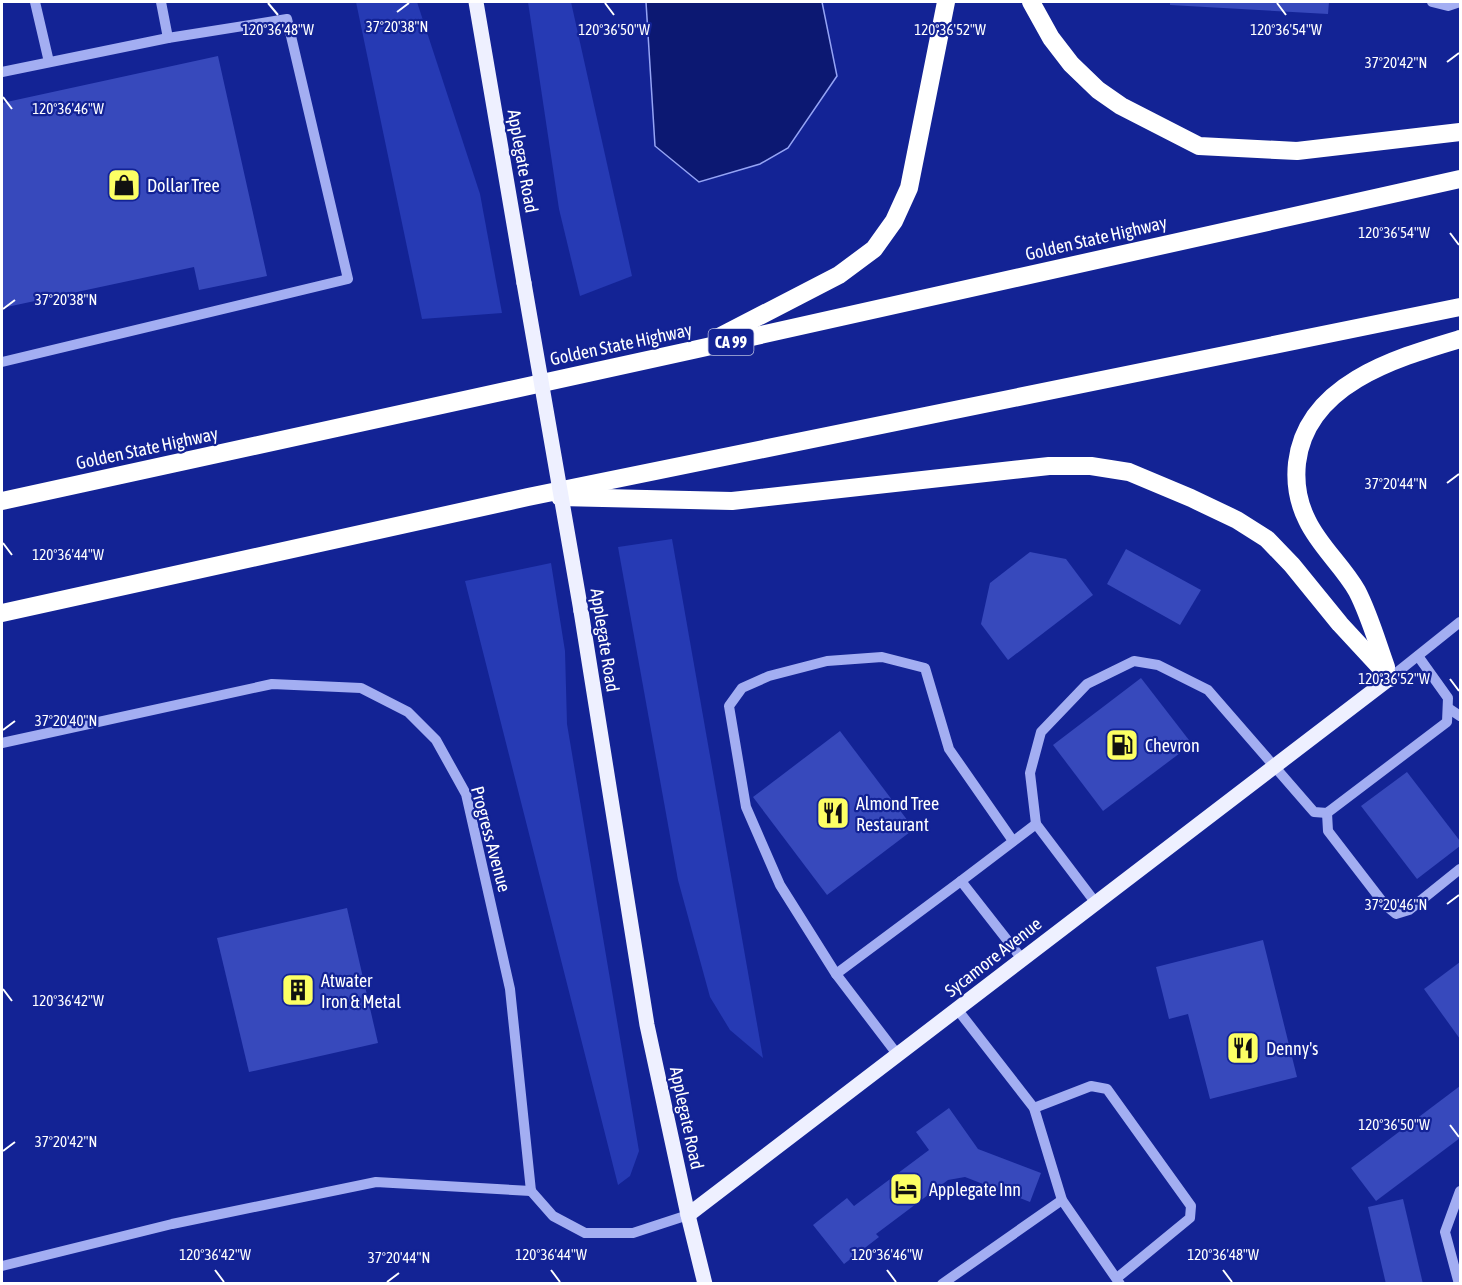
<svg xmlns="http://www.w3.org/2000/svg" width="1462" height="1285" viewBox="0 0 1462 1285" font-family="'Asap Condensed',sans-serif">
  <rect width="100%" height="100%" fill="#132395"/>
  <g fill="#263ab4">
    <path d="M356,2h61l63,192 22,119 -80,6z"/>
    <path d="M528,2h43l61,274 -52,20 -21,-87z"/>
    <path d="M672,539l91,519 -33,-28 -20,-33 -32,-117 -60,-333z"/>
    <path d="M551,563l14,88 2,73 72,427 -9,25 -12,9 -153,-604z"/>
  </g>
  <path fill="#0c1872" stroke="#95a4f5" stroke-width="1.5" d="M646,2h176l15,74 -49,72 -28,16 -61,18 -44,-36z"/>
  <g fill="#3749bc">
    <path d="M1170,2h159l-1,12 -158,-9z"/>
    <path d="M218,56l49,220 -68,14 -5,-23 -192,41v-205z"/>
    <path d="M1126,549l75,41 -21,35 -73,-41z"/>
    <path d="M1030,552l36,7 27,36 -85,65 -27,-36 9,-41z"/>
    <path d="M1141,678l51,66 -89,67 -50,-66z"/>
    <path d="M840,731l74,98 -87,66 -74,-98z"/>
    <path d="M1407,772l53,69v5l-43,33 -56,-73z"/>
    <path d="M347,908l31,135 -129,29 -32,-134z"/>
    <path d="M1263,940l34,137 -87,22 -22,-85 -19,5 -13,-52z"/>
    <path d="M1460,962v77l-36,-50z"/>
    <path d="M1460,1086v52l-84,63 -25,-33z"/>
    <path d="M949,1108l29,41 63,24 -11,29 -65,-25 -17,3 -72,54 3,3 -35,27 -31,-39 34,-27 7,8 75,-56 -13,-18z"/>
    <path d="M1403,1199l20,85h-37l-18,-77z"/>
  </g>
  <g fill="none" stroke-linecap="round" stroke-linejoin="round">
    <g stroke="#a3aef2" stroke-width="10">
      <path d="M35,2l14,60"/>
      <path d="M1432,2l16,4 12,-4"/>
      <path d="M2,72l166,-34"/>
      <path d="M2,362l346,-83 -61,-260 -119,19 -7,-36"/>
      <path d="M1390,678l70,-56"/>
      <path d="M1448,708l12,8"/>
      <path d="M2,743l270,-59 89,4 47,24 28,28 30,54 44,195 21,202"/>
      <path d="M1327,813l1,18 57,74 11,9 13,-4 51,-41"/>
      <path d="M1036,824l-6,-51 11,-41 46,-48 47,-23 24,4 50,25 106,122 13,1 120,-91 1,-24 -30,-42"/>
      <path d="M961,881l75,-57 59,78"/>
      <path d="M836,974l-56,-89 -34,-78 -17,-101 13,-18 27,-12 58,-15 55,-4 43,11 24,81 64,92"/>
      <path d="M957,1009l77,99 28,92 58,84"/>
      <path d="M897,1054l-61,-80 125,-93 61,78"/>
      <path d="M1034,1108l57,-22 16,3 84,117 -1,12 -73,60"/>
      <path d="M531,1191l22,25 32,17h48l55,-18"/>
      <path d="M2,1266l170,-42 204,-42 155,9"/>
      <path d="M942,1284l120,-84"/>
      <path d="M1459,1284l-14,-52 15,-41"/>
    </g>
    <g stroke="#eef0ff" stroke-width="15">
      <path d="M476,2l48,281"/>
      <path d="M581,611l66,414 41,190 17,69"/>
      <path d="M688,1215l702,-537"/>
    </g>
    <g stroke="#fff" stroke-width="18">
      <path d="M1031,2l20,36 20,26 27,26 23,16 78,40 98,5 163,-19"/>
      <path d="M717,338l122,-63 35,-26 20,-28 15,-33 37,-186"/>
      <path d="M560,497l172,4 317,-35h42l38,6 62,26 46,22 30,19 25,26 48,59 50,54"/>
      <path d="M2,501l691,-151 767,-171"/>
      <path d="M2,613l526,-116 932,-190"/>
      <path d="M1386,667c-9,-25 -17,-53 -29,-76 -14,-25 -38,-45 -50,-71 -9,-18 -12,-38 -10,-57 9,-79 99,-105 163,-124"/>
    </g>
    <path stroke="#eef0ff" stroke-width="15" d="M524,283l57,328"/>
  </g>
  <path fill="none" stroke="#fff" stroke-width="2" d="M268,3l10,12M605,3l9,12M941,3l9,12M1277,3l9,12M397,12l12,-9M1447,62l12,-9M3,97l9,12M1450,233l9,12M3,309l12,-9M1447,483l12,-9M3,543l9,12M1450,679l9,12M3,730l12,-9M1447,904l12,-9M3,989l9,12M1450,1125l9,12M3,1151l12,-9M215,1270l9,12M551,1270l9,12M887,1270l9,12M1223,1270l9,12M387,1282l12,-9"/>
  <defs>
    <g id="shop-square" transform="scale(1.725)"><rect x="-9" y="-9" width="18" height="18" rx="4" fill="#fcff64" stroke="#132395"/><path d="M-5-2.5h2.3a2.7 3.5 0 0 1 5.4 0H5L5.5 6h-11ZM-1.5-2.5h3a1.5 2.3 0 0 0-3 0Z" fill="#111"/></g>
    <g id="fuel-square" transform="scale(1.725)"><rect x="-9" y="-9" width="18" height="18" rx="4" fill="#fcff64" stroke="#132395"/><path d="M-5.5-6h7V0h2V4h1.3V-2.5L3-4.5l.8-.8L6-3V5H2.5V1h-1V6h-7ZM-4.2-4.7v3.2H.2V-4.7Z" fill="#111"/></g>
    <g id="restaurant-square" transform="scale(1.725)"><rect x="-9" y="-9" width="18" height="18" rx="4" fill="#fcff64" stroke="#132395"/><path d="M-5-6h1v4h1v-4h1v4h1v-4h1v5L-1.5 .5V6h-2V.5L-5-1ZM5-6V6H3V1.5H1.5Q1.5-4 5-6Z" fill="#111"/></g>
    <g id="building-square" transform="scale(1.725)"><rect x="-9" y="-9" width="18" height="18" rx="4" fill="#fcff64" stroke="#132395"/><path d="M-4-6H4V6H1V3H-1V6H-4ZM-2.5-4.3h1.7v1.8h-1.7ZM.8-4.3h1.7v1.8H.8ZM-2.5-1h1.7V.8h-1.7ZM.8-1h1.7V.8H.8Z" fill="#111"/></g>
    <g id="hotel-square" transform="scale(1.725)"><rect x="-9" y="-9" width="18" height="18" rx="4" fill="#fcff64" stroke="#132395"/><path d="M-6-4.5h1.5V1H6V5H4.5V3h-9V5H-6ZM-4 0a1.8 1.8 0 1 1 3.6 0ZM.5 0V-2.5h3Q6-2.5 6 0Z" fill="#111"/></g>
  </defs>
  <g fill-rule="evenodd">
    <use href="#shop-square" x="124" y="185"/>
    <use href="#fuel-square" x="1122" y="745"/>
    <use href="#restaurant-square" x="833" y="813"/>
    <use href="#building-square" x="298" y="990"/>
    <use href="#restaurant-square" x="1243" y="1048"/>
    <use href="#hotel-square" x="906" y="1189"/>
  </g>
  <g text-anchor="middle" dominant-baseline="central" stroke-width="4.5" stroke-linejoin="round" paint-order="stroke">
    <rect fill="#132395" stroke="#b8bddf" stroke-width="1.5" x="708.5" y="329" width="45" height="26" rx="4.5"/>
    <g font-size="16" font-weight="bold" fill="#fff">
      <text x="731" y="342">CA 99</text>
    </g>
    <g font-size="18" fill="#fff" stroke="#132395">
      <text transform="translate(523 161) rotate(80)">Applegate Road</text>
      <text transform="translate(1096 238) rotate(-13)">Golden State Highway</text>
      <text transform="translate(621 344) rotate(-12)">Golden State Highway</text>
      <text transform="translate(147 448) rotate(-12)">Golden State Highway</text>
      <text transform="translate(605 640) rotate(81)">Applegate Road</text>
      <text transform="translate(491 839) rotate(75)">Progress Avenue</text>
      <text transform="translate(993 957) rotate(-38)">Sycamore Avenue</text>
      <text transform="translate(687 1118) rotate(78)">Applegate Road</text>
    </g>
    <g font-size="18" fill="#fff" stroke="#132395" text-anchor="start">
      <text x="147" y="185">Dollar Tree</text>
      <text x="1145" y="745">Chevron</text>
      <text x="856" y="803">Almond Tree<tspan x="856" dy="21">Restaurant</tspan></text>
      <text x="321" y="980">Atwater<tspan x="321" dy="21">Iron &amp; Metal</tspan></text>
      <text x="1266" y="1048">Denny's</text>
      <text x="929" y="1189">Applegate Inn</text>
    </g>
  </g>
  <g font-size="15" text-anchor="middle" fill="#fff" stroke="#132395" stroke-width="4.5" stroke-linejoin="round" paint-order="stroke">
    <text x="397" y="32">37°20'38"N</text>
    <text x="278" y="35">120°36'48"W</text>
    <text x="614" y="35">120°36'50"W</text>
    <text x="950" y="35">120°36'52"W</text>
    <text x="1286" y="35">120°36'54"W</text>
    <text x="1396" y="68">37°20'42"N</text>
    <text x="68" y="114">120°36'46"W</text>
    <text x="1394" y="238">120°36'54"W</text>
    <text x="66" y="305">37°20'38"N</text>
    <text x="1396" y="489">37°20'44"N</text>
    <text x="68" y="560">120°36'44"W</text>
    <text x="1394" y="684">120°36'52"W</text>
    <text x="66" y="726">37°20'40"N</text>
    <text x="1396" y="910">37°20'46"N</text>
    <text x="68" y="1006">120°36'42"W</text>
    <text x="1394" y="1130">120°36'50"W</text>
    <text x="66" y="1147">37°20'42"N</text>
    <text x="215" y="1260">120°36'42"W</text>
    <text x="551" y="1260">120°36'44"W</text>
    <text x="887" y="1260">120°36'46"W</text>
    <text x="1223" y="1260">120°36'48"W</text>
    <text x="399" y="1263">37°20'44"N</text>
  </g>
  <rect width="1462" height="1285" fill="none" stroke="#ffffff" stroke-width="6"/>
</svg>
